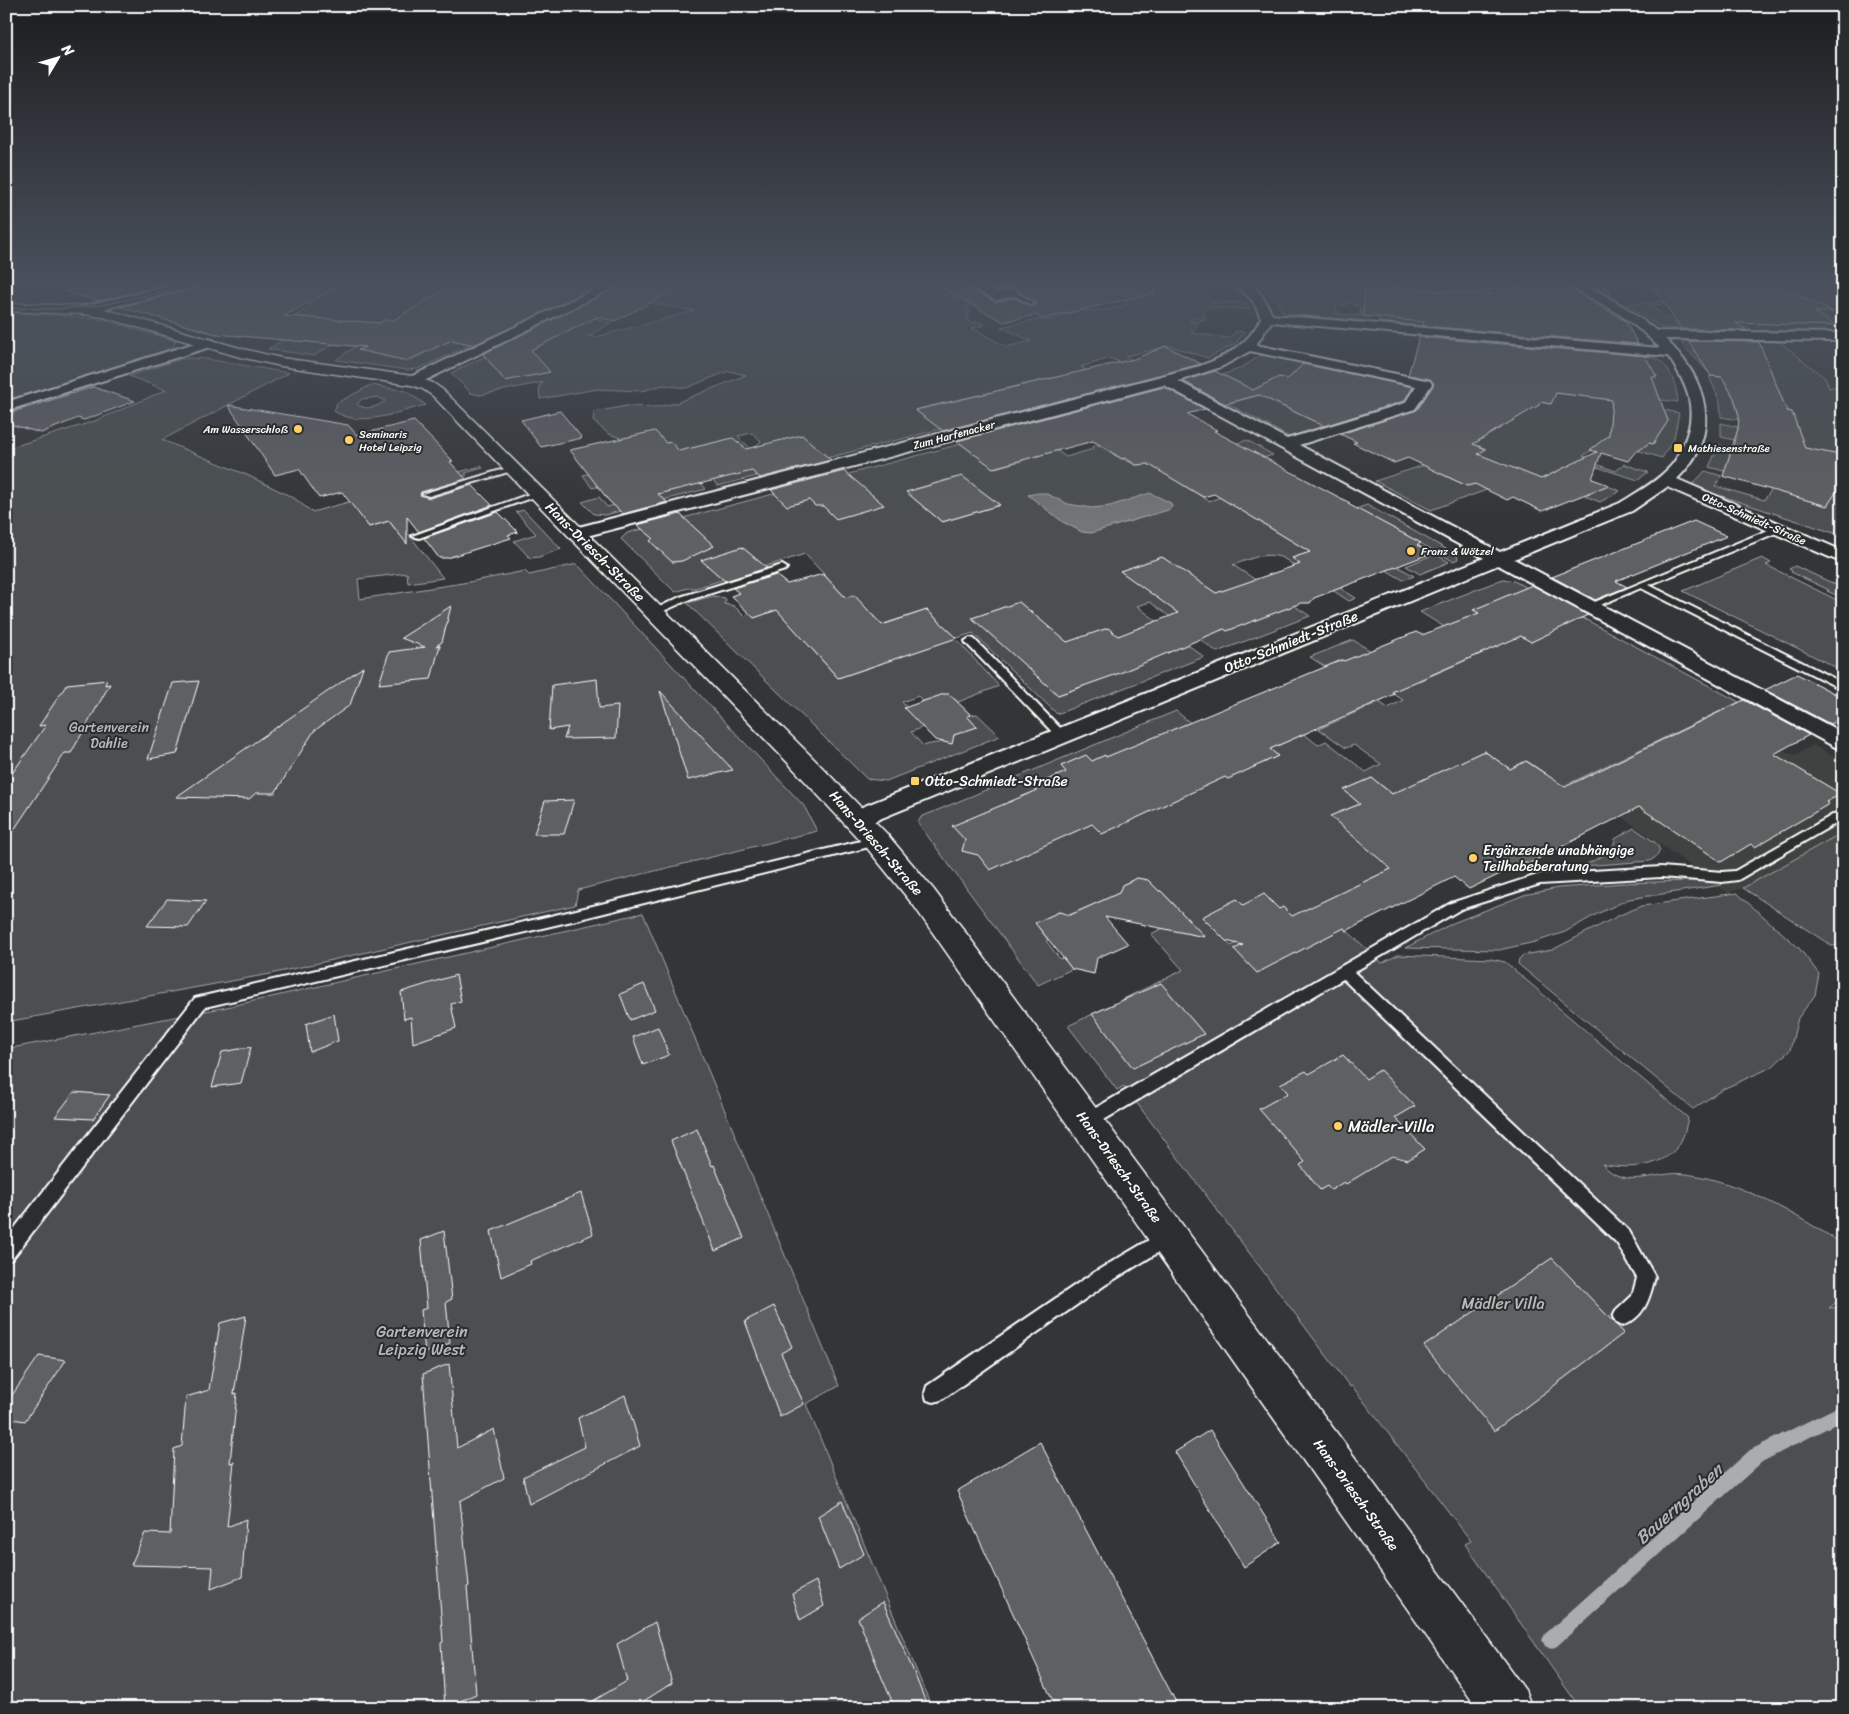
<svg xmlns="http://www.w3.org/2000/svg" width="1849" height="1714" viewBox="0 0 1849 1714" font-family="Sriracha,sans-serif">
  <rect width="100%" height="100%" fill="#333536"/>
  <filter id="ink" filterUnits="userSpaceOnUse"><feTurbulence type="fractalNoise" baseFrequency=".02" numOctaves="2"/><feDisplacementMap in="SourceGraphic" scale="10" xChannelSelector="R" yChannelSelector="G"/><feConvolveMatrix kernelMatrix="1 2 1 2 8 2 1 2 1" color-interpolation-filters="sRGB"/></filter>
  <g filter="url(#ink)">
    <g fill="#404243">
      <path d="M1780,342l63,1v93l-17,-57z"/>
      <path d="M1745,700l64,35 -27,15 13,5 18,-10 30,17v70l-100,56 -15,5 -154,-111z"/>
    </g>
    <g fill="#4c4f50" stroke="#a6a7a8" fill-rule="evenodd">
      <path d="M271,283h56l10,4 8,-4h121l41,8 -32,52 -57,26 -11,1 -71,-10 31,-22 -34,6 -19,12 -46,-7 52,-31 -25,-2 18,-11 -20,-2 -32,-17z"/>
      <path d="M635,283h142l14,2 9,-2h119l6,3 -5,2 7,4 11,-1 14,7 11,-2 4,2 20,-4 27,3 8,4 -12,3 -8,-4 -37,8 7,4 -6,2 3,2 -2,4 5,3 7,-2 6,4 -13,3 35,19 24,-6 -30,-14 31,-7h19l18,-6 -7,-5 -13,-1 -24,-13 2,-1 38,9 17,8 25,-1 15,-3 -1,-1 8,-3 -27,-12 13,-4 -9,-4h75l16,10h7l7,9h35l4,7 -42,-1 -5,5 3,7 -15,-2 -1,3 9,1 -8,11 38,5 7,-7 9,1 -10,12 -27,14 -38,-12 -45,10 7,4 -11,3 -11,-5 -29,9 33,18 -307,78 -46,-14 -4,-4 4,-4 -9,-8 -14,3 14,14 -1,20 6,6 -39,10 -30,-32 13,29 5,6 -101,26 -11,-1 -12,-12 17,-5 8,10 35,-9 -19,-17 -31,7 -9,-13 48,-11 -10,-26 -12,-4 -16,-13 1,-9 33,-6 29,1 20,-4 70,-28 -17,-4 -43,17 -23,-3 -21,6 -45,-2 -57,10 -1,-13 5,-4 -64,13 -9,-2 -20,-20 149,-73 -10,14 9,6 12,3 -23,13 8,1 98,-26 -85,-16z"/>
      <path d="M1301,283h193l6,2 13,-1 40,21 27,-2 -11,-6 9,-2 19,12 -70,2 -15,-8h-8l6,5 -37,-2 -12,-4 7,21 -12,-1 -1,-2 -20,-4 -5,2 2,6 17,2 2,4 -72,-6 -1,-9 20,1 1,6h12l-6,-12 -29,-3 -1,-5h-9l3,21 -82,-7 -5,-2 -5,-11 -17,-16 45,2zM1346,302l8,1v3h6v10l-23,-2 -1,-9h10z"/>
      <path d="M1630,283h213v53l-85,-2 -11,-6h-36l-39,-24 -24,1 28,18 21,-1 8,6h-43l-37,-24 41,-3 -12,-7 4,-1 -18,-9z"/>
      <path d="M6,313l52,2 45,5 73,21 -4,7 -166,54z"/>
      <path d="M1684,340l96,2 46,37 3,9 14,-3v151l-152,-50 14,-15 17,5 -7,10 49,14 11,-15 -66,-18 10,-22 39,9 2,-8 -39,-9v-14l17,4 -1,6 45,-6 -61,-10 -1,-15 -11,-26 30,3 -3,-5 -28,-2 -27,-29z"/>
      <path d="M1545,348l106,9c19,5 25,27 27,45l-76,-9 18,8 59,12 -5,25 -12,20c-29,-8 -53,-23 -79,-2l9,4 -2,2 26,9 8,-7 24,8 -10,8 -51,-16 -4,6 -13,-5 -28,14 -22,-1 -89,32 -56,-29 68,-22 30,-31 17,6 8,-5 13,-28 27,5 2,-4 11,2zM1439,473l54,4 -26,9z"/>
      <path d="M1265,353l71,15 -11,12 76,25 -108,34 -100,-54 46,-16zM1279,404l52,12 -17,5z"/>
      <path d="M189,358l17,1 83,14 -127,67 85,35 47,23 18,14 169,-46 2,2 -18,5 2,2 -21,6 -85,35 8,11 20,-6 6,8 5,-1 4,4h3l36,46 -35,5 -1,-10 -49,6 2,20 109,-17 56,-11 4,4 48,-11 227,242 13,25 -239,59 -3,15 -305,69 -264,48v-573l89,-28 71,-31 -37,-14 52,-17z"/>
      <path d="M371,385l35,6 20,14c-27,6 -65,24 -92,6l3,-8zM378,397l7,4c-7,6 -20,10 -28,3l5,-5z"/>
      <path d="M1032,425l11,16 23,16 27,-8 -1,-2 15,-5 7,13 22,10 59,-9 52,-16 26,15 -93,28 29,18 43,-14 81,30 34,-12 90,50 1,4 -5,2 -59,-32 -31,17 51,30 -11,4 -51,-30 -60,8 64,40 -7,3 -66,-43c-18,-7 -32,1 -50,7l77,51 -93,36 -67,-50 -13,4 67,51 -147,57 -84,-81 -16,5 -30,-28 -41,13 69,15 44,48 -41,16 -9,-8 -26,7 -5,-5 -16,6 21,25 -12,5 12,14c11,-4 20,-2 30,-7l1,-4 22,-8 -9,-11 10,-2 23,22 -114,45 -19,-2 -180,-176 26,-7 12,2 1,2 -2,4 10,2 10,10 6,-2 4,4 32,-12 29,20 39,-31 -8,3 -41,-44 -109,34h-8l-13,4 -54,-53 6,-6zM972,452l47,4 5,4 -29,8zM954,478l15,4 31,23 -58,17 -29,-24 2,-9zM1019,602l17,15 -63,1zM811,648l72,15 -45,15zM1023,663l61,23 -26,9z"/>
      <path d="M1605,485l15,6 -20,11 -15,-6 5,-3 -5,-2z"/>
      <path d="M524,510l37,39 -22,8 -9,1 -16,-17 22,-7 -20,-22z"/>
      <path d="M1435,554l14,8 -29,12 -14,-8z"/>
      <path d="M1762,558l9,5 -5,2 77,38v10l-6,3 6,3v52l-160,-80z"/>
      <path d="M1795,566l48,22v10l-16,-7 2,-1 -38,-18 1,-1 -3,-2z"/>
      <path d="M1503,579l11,2 225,121 -421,202 64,59 16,-8 93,4 14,3 183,156c-2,7 -3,16 -7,23 -14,27 -52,29 -79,23 25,28 54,6 84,10 57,8 108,40 157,70v53l-14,11 14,-1v401h-263l-115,-164 6,-3 -119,-155 -2,1 -226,-301 -7,4 -49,-64 115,-56 -32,-36 14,-7 11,-21 -15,-15h-2c-18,-13 -17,-16 -37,-6v7l-55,24 -8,-4 -17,8 -3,8 9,12 -2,1 14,18 3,-1 9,11 -34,16 -120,-162 3,-6 255,-106 57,47 13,-6 15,12 17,-8 -8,-7 34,-15 14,11 8,-4 40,31 15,-8 -27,-19 -8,3 -27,-19 60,-27 9,6 15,-8 -61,-40 -17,7 -15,-10 43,-17 66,41 66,-29 -65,-40zM1484,751l26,18 17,-8 19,13 -75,37 -44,-33zM1372,778l45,35 -86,3 29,-12 -16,-14zM1264,895l15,14 13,7 -61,30 -23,-24 29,-23 6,6z"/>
      <path d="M1634,828l22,15 4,7 -3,6 -7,5 -67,5c11,-6 31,-13 32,-27z"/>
      <path d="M1843,832v113l-11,1 -89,-58z"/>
      <path d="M1714,880l6,2 2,3 -93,14 -32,15 -32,18 -30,10 -36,8 -94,-2 48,-25 71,-28 34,-7 66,-5z"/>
      <path d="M1737,893l62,55 20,26 -4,21 -17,23 -8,32 -18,17 -49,22 -30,20 -175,-145 1,-5 4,-4 29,-5 68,-35 22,-9z"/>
      <path d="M643,913l196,473 -33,18 126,304h-926v-659l221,-42z"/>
    </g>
    <path fill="#737576" stroke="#abacad" d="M1038,493h7l23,11 24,4 18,-2 40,-13 21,10 1,4 -4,3 -77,23 -9,-1 -19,-10 -35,-27z"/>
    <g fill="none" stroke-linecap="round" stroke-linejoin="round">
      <path fill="#abacad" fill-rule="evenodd" d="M1843,1404v16l-81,42 -205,184 -6,3 -6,-3 -3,-6 3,-6 205,-184z"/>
    </g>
    <g fill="#5f6162" stroke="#fff" fill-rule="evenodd">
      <path d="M123,283h52l-77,18 -35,-10z"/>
      <path d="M205,283h140l-61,33 96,7 4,-3h10l61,-37h149l-130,62 -22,-5 -45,21 -49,-11 7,-3 -149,-13 -96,-27 81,-20z"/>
      <path d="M625,283h63l-73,38 -18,-4 -66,33 19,22 -45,9 -22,-27z"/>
      <path d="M932,283h30l33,19 19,-4 16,8 7,-3 -23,-16 -16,3 -15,-7h171l1,10 -113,26 -7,-4 -31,7z"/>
      <path d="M1583,283h21l8,15 -12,-8z"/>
      <path d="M1705,283h67l61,29h-18l21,14 -100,-3 10,7 -65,-1 -28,-43z"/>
      <path d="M1562,284l63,37 13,23 -215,-18 1,-4 -61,-6 2,-31 127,10 -11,-5z"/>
      <path d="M1419,337l226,19 12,21h-5l16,44 -15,23 -4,-1 -11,8h-2l-8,10 -27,-8 -9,26 17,6 -67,26 -29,-14 -6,3 -32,-16 -8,2 -59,-28 -14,5 -41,-20 4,-1 -17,-8 77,-24 17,-26 -4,-5 -22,-4zM1556,393l56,7 -3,35 -19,15 7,2 -56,27 -63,-25 8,-5 -13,-5 66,-39 1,-3 11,2z"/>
      <path d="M1688,341l71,1 28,69 5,1 13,36 35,7 -3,36 -10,15 -104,-30 15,-47 1,-13 -5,-18 -12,-21 -11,-1z"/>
      <path d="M1166,346l35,18 -258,67 -28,-21 219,-51z"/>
      <path d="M1303,364l110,23 -9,14 -80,25 -65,-31 -34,9 -42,-23 32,-10 38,19 26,-13 9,2z"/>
      <path d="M93,387l42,14 -51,19 -6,-2 -37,15 -35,-10v-9z"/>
      <path d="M1164,387l41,22 -18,5 30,16 -3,1 136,72 -2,1 73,39 -4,2 15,8 -118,45 -4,5h-9l-74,28 -3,-2 -104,44 -62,22 -86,-77 47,-16 48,40 41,-14 10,8 60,-23 -58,-42 42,-14 54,36 84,-29 -8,-6 18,-6 -96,-58 -11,3 -55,-33 -12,1 -11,-7 -3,1 -29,-18 -100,27 -36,-27z"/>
      <path d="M228,405l120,20 9,10 57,-14 39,40 -3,1 16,17 -45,13 -1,3 10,3 42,-13 20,20 -73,27 -12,-15v27l-18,-23 -20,6 -27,-35 -23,6 -20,-29 -24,6z"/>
      <path d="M560,411l22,27 -41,9 -20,-27z"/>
      <path d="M655,431l11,12 5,-1 8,9 54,-13 13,11 56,-14 29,25 -71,18 -8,-7 -94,23 9,8 -44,12 -14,-13 -39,-51z"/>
      <path d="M844,471l40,34 -48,14 -13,-13h-8l-6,-6 -22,6 -16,-16z"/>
      <path d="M962,476l38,29 -58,17 -36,-30z"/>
      <path d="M498,512l20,20 -10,3 3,3 -64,20h-8l-15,-20z"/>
      <path d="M680,514l34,32 -32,15 -10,1 -22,-21 3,-3 -16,-13z"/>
      <path d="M1694,521l33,15 -111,45 11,6 -32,13 -43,-23z"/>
      <path d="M742,547l25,21 -42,13 -24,-21z"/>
      <path d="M823,574l23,24 8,-3 28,30 45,-15 30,28 -119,40 -61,-68 -23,8 -23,-22 8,-3 -6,-5 43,-13 11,9z"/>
      <path d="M1532,585l56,30 -57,27 -10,-6 -129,56 3,2 -125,55 8,7 -50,23 -3,-2 -123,57 -10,-10 -102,46 -12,-15 -16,-4 3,-11 -13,-14 100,-42 -5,-4 19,-8 -5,-6 25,-11 6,6 13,-6 1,2 236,-97 2,1 72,-29 6,3 57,-22 -6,-3z"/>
      <path d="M451,606l-9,36 -6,4 4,-1 -9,34 -52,5 10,-32 36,-5 -24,-9z"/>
      <path d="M363,667l-13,38 -36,26 -39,62h-19l-7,6 -73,-2z"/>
      <path d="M1797,674l46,24v20l-13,6 -65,-34z"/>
      <path d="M597,679l2,29 19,-2 -2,32 -52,1 4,-12 -19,3 3,-45z"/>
      <path d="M107,680l-2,5 5,-1 -39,69h-6l-59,89v-60l40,-57 -7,1 28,-42z"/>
      <path d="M199,681l-22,73 -29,5 25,-76z"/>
      <path d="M660,691l73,79 -45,10z"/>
      <path d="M944,694h5l22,21 -4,1 10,11 -23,8 -2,9 -17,-4 -31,-32z"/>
      <path d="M1744,700l65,35 -35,19 67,40 -15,8 3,2 -74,43 -4,-3 -30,18 -82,-55 -111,57 -3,-2 -56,27 -15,-12 -108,54 -2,-3 -87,45 -23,-24 9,-4 -17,-4 -24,-24 35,-18 6,6 21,-11 15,15 4,-2 9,9 99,-47 -61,-53 30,-12 -16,-14 28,-12 20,16 92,-43 26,18 16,-8 39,26z"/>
      <path d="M574,800l-10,34h-30l11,-33z"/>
      <path d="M1137,878l11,2 11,11h2l44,46 -100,-20 23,27 -31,14 -3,16 -22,-5 -37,-46 24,-11 11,3 49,-22 3,-8z"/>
      <path d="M167,899l39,2 -18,26 -41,-1z"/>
      <path d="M456,975l5,26 -10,3 5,24 -43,15 -2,-26 -7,2 -3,-27z"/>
      <path d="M1161,983l43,51 -71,34 -41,-54z"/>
      <path d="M644,984l11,26 -25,10 -10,-26z"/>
      <path d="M334,1014l4,27 -28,11 -4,-28z"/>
      <path d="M658,1027l11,28 -26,10 -10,-28z"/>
      <path d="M251,1047l-10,36 -29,4 10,-35z"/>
      <path d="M1343,1055l23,24 14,-9 35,36 -20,12 30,31 -17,11 -16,-4 -46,28 -2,-2 -13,8 -4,-4 -7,4 -20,-25 5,-3 -46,-53 29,-16 -8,-9 26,-13 3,3z"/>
      <path d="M74,1092l36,3 -17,24 -38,-2z"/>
      <path d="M697,1129l15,37 2,-1 30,73 -29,13 -44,-110z"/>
      <path d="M581,1193l12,41 -63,27 1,3 -30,13 -10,-46z"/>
      <path d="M444,1231l8,68 -6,3 4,41 -25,10 -4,-43 6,-2 -6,-68z"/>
      <path d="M1552,1258l72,75 -130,98 -70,-85z"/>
      <path d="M774,1306l18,41 -11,6 23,51 -24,13 -35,-96z"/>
      <path d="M246,1316l-12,78 3,-1 -7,70 4,-1 -7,65 19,-8 -4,58 -31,12 2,-22 -82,-2 14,-32 25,1 4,-85 8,-3 4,-49 23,-7 11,-67z"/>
      <path d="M39,1356l27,4 -41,61 -19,-3v-14z"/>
      <path d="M449,1364l8,84 37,-19 10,49 -44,23 9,85 -2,1 9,107 -31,14 -4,-65 2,-1 -20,-268z"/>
      <path d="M625,1395l15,51 -111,58 -6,-27 62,-30 -7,-29z"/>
      <path d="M1210,1430l71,112 -37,25 -69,-115z"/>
      <path d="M1040,1442l139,266h-123l-99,-217z"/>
      <path d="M842,1501l22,53 -25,15 -21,-53z"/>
      <path d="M816,1581l8,25 -24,14 -8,-26z"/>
      <path d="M883,1602l30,68 15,38h-33l-13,-30 -24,-60z"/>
      <path d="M655,1622l17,61 -39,25h-52l46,-27 -10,-37z"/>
    </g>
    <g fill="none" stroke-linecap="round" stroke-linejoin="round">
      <g stroke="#fff" stroke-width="4">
        <g id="service">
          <path d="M1011,292h4l20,11 -5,1 -19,-10z"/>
          <path d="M511,467l7,2 -89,27 -7,-2z"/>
          <path d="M535,492l7,2 -123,44 -7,-2z"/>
          <path d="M1778,526l3,1v4l-132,54 194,98v7l-202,-102 -48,20 -3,1 -5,-3z"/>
          <path d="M782,565l5,3 -2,2 -99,31 -29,13h-6l-2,-2 31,-15z"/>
          <path d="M970,638l4,1 91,94 2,2 -2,2h-8l-91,-94 -1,-2z"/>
          <path d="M1843,809v10l-105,61 -16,2 -61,-5 -121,7 -79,25 -107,63 275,259 26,46c-6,22 -9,39 -33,49l-6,-3 -3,-6 3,-6 16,-15 5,-18 -20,-35 -274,-264 -251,148 -6,2 -6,-2 -2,-5 2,-5 371,-214 89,-29 121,-7 61,5 13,-1z"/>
          <path d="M877,837l6,4 -2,3 -309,77 -367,86 -193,252 -6,2v-22l189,-241 377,-87z"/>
          <path d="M1166,1230l6,2 2,6 -2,6 -67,41 -164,115 -7,2 -7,-2 -2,-7 2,-7 166,-113z"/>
        </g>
      </g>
      <g stroke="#fff" stroke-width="4">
        <g id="minor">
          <path d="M183,283h20l-2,2 -118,29 -6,-4 2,-3z"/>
          <path d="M608,283h15l-205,101h-10l-2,-3 2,-3z"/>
          <path d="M964,283h15l19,9 15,-3 6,4 -2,2 -21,5z"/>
          <path d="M1234,283c4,0 9,-1 13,0 11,3 21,22 25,32l388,33 -17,-16 -25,-19 -54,-30h15l20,9 27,16 31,23 186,2v8l-178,-2c42,39 59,95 12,140l166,72v12l-176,-76 -35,24 -118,48 329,174v16l-8,-2 -337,-182 -633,260 -9,2 -9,-2 -3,-6 3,-6 637,-255 -320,-173 -581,152 -6,1 -6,-1 -3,-4 3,-4 629,-163c27,-10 48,-21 61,-48l-8,-17zM1271,322l397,34c20,29 31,55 15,89 -4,10 -8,18 -16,25 -14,14 -31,23 -47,33l-120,49 -201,-107 116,-36 17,-25 -2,-3 -174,-36zM1250,351l166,35 -11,17 -118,36 -109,-58 43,-14z"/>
          <path d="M208,339l5,1 1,3 -1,3 -207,65v-9z"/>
        </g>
      </g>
      <g stroke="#fff" stroke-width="3">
        <path id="secondary" d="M6,303l77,3 21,3 139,40 38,9 132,18 20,7 10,7 366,364 78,80 47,56 408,550 183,250 7,18h-55l-563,-802 -47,-58 -76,-82 -358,-370 -10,-7 -12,-4 -130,-19 -41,-9 -137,-40 -20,-3 -77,-3z"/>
      </g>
      <use href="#service" fill="#2a2d2e" fill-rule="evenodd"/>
      <use href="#minor" fill="#2a2d2e" fill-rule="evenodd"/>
      <use href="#secondary" fill="#2a2d2e" fill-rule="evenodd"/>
      <path stroke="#fff" stroke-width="1" d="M6,308l51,1 45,-4 99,-22"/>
    </g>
  </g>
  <linearGradient id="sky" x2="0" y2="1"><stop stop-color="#1c1d1e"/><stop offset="0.54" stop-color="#4a515d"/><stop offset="1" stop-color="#4a515d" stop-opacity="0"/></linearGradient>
  <rect width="1849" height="523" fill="url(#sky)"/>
  <g fill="#ffd166" stroke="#2a2d2e" stroke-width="2">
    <circle cx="298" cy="429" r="5"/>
    <circle cx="349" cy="440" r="5"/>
    <rect x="1673" y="443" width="10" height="10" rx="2.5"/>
    <circle cx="1411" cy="551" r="5"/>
    <rect x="910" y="776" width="10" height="10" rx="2.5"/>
    <circle cx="1473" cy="858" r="5"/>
    <circle cx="1338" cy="1126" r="5"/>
  </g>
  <g text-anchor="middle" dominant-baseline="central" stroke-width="4" stroke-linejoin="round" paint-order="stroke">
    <g font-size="11" fill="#fff" stroke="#2a2d2e" text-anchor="start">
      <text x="288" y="429" text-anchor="end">Am Wasserschloß</text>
      <text x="359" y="434">Seminaris<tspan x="359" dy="13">Hotel Leipzig</tspan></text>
      <text x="1688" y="448">Mathiesenstraße</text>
      <text x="1421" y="551">Franz &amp; Wötzel</text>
    </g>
    <g font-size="11" fill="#fff" stroke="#2a2d2e">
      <text transform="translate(954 435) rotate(-15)">Zum Harfenacker</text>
      <text transform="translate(1754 519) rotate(24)">Otto-Schmiedt-Straße</text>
    </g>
    <g font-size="14" fill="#fff" stroke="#2a2d2e">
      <text transform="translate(595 552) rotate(45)">Hans-Driesch-Straße</text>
      <text transform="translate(1291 642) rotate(-22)">Otto-Schmiedt-Straße</text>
      <text transform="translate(876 843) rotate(49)">Hans-Driesch-Straße</text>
      <text transform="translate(1119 1167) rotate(54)">Hans-Driesch-Straße</text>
      <text transform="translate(1356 1495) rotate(54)">Hans-Driesch-Straße</text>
    </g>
    <g font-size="14" fill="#b7b9b9" stroke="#2a2d2e">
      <text x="109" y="727">Gartenverein<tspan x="109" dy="16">Dahlie</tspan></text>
    </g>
    <g font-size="14" fill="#fff" stroke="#2a2d2e" text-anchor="start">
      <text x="925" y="781">Otto-Schmiedt-Straße</text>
      <text x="1483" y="850">Ergänzende unabhängige<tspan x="1483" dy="16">Teilhabeberatung</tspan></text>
    </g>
    <g font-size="16" fill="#fff" stroke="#2a2d2e" text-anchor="start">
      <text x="1348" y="1126">Mädler-Villa</text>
    </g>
    <g font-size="16" fill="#b7b9b9" stroke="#2a2d2e">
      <text x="1503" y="1303">Mädler Villa</text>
      <text x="422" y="1331">Gartenverein<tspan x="422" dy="18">Leipzig West</tspan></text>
    </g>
    <g font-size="18" font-style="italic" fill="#b2b3b4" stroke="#2a2d2e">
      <text transform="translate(1679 1504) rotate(-42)">Bauerngraben</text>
    </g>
  </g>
  <rect width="1849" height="1714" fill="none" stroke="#2a2d2e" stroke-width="25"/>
  <rect x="12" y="12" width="1824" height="1689" fill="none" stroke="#fff" stroke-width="2" filter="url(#ink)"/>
  <g transform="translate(58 58) rotate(52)" stroke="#2a2d2e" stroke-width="4" paint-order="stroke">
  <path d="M0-4L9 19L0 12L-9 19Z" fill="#ffffff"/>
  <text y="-8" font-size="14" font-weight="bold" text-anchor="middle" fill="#ffffff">N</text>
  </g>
</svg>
